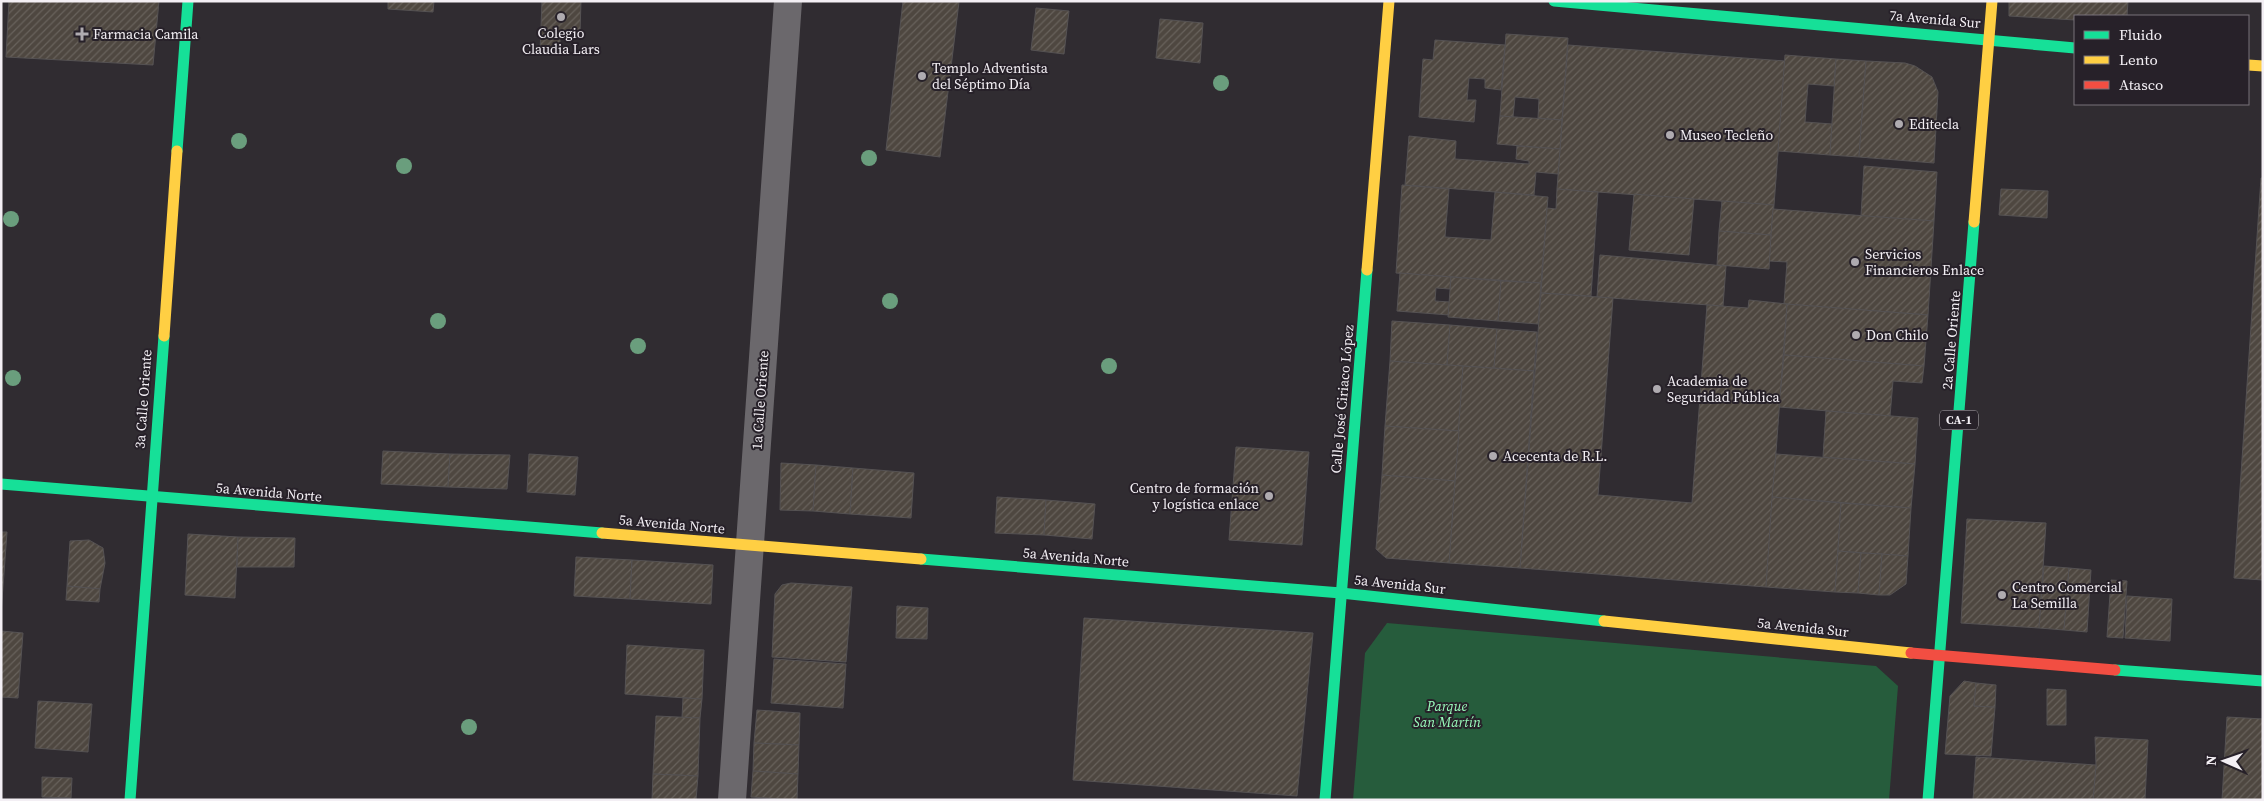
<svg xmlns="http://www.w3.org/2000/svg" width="2264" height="801" viewBox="0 0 2264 801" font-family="'Source Serif 4',serif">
  <defs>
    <pattern id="building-hatch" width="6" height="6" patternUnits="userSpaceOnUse" patternTransform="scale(1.25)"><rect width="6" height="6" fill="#4e4740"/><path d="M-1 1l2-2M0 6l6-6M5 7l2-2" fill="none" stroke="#68625c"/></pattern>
  </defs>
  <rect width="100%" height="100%" fill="#302c31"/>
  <path fill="#265c3c" d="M1387,623l489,43 22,20 -9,114h-536l12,-147z"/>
  <g fill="url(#building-hatch)" stroke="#555253">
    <path d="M9,1h150l-6,64 -147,-8z"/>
    <path d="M388,1h46l-1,11 -45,-3z"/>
    <path d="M542,1h39l-1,32 -20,-1v21l-20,-1z"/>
    <path d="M903,1l56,1 -19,155 -54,-7z"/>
    <path d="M2009,1h119l-1,15h-52v4l-66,-4z"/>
    <path d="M1036,8l33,3 -5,43 -33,-4z"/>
    <path d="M1160,19l43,4 -3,40 -44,-5z"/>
    <path d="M1506,34l62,4 -6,82 -24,-2 1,-19 -24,-2 -2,20 -13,-1z"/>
    <path d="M1435,40l70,5 -4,45 -16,-2v-9l-16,-1 -2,22h9l-2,22 -55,-5 4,-58 10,1z"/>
    <path d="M1568,45l217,16 -11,144 -217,-16z"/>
    <path d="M1785,55l51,4 -2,27 -26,-2 -3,38 27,2 -2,31 -52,-4z"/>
    <path d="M1836,59l30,2 -7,96 -29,-2z"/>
    <path d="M1866,61l39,2 10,3 17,11 6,15 -4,71 -75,-6z"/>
    <path d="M1500,116l62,4 -2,29 -63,-5z"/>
    <path d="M1409,136l47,5 -1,18 74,5v-3l-13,-2 1,-13 43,3 -2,25 -22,-2 -2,23 -129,-10z"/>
    <path d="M1864,166l73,6 -3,49 -73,-5z"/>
    <path d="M2261,178h2v402l-29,-2z"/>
    <path d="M1402,185l47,4 -4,48 46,3 4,-48 53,5 -7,86 -145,-10z"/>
    <path d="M1557,189l41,3 -7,104 -50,-3 6,-85 9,1z"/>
    <path d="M2001,189l47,2 -1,27 -48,-3z"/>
    <path d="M1634,194l60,5 -5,56 -60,-5z"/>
    <path d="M1722,201l52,4 -3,30 -52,-4z"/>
    <path d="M1773,209l161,12 -6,94 -144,-11 3,-42 -18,-1z"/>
    <path d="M1719,231l52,4 -2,34 -52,-4z"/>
    <path d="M1600,255l126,11 -3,40 -126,-9z"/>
    <path d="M1400,273l51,4 -1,12 -14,-1 -1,13 15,1 -1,13 -52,-4z"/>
    <path d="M1451,277l50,4 -3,40 -50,-4z"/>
    <path d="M1501,281l40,2 -3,41 -40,-3z"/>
    <path d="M1541,293l72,5 -15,197 94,8 15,-198 41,3 1,-8 38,4 -21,283 -246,-19z"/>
    <path d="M1787,304l141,11 -4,51 -140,-11z"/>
    <path d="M1392,321l58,4 -3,40 -57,-4z"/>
    <path d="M1450,325l47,4 -3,39 -47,-3z"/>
    <path d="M1497,329l40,3 -3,39 -40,-3z"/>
    <path d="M1784,355l140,11 -2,17 -29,-2 -3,35 -111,-9z"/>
    <path d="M1390,361l73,5 -4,65 -74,-5z"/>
    <path d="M1463,366l71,5 -14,197 -71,-5z"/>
    <path d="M1826,411l92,7 -3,46 -92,-7z"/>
    <path d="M1385,426l74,5 -4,50 -73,-6z"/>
    <path d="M1236,447l73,5 -7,93 -73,-5z"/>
    <path d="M383,451l67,3 -2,33 -67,-3z"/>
    <path d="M450,454l60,1 -3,34 -59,-2z"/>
    <path d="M529,454l49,3 -3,38 -48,-3z"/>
    <path d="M1776,454l139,10 -4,44 -139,-11z"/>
    <path d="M781,463l35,2 -3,46 -33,-1z"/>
    <path d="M816,465l37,3 -3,46 -37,-3z"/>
    <path d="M853,468l61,5 -3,45 -61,-4z"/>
    <path d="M1382,475l73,6 -6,82 -63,-5 -10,-9z"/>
    <path d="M997,497l49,3 -2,35 -49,-2z"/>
    <path d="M1772,497l69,6 -6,89 -69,-5z"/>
    <path d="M1046,500l49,4 -3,35 -48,-4z"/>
    <path d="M1841,503l70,5 -3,48 -70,-5z"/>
    <path d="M1967,519l79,4 -7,105 -78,-5z"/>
    <path d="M1,532h6l-6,82z"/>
    <path d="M188,534l50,3 -3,61 -50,-3z"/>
    <path d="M238,537l57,1 -1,29h-57z"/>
    <path d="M89,540l14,8 2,15 -5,26 -33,-3 3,-45z"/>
    <path d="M1838,551l23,2 -3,40 -23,-1z"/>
    <path d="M1861,553l21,1 -3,41 -21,-2z"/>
    <path d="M1882,554l26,2 -2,28 -16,11h-11z"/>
    <path d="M576,557l56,3 -2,39 -56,-3z"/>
    <path d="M632,560l81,5 -2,39 -81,-5z"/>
    <path d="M2044,566l25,2 -5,62 -25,-2z"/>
    <path d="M2069,568l22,2 -4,62 -23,-2z"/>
    <path d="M2111,580l16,1 -4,57 -16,-1z"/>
    <path d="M791,583l61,4 -6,75 -74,-5 3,-63 7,-9z"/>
    <path d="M67,586l33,3 -1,13 -33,-2z"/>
    <path d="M2127,596l45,3 -2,42 -45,-3z"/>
    <path d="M897,606l31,2 -1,31 -31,-1z"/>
    <path d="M1084,618l229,15 -16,163 -224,-16z"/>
    <path d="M1,631l22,2 -5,65 -17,-1z"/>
    <path d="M627,645l77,5 -2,49 -77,-5z"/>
    <path d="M774,659l72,5 -3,44 -72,-5z"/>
    <path d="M1964,681l12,2 -2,23 21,1 -4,49 -46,-2 5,-58z"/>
    <path d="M1976,683l20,2 -1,22 -21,-1z"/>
    <path d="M2047,689l19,1v35h-19z"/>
    <path d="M683,698l19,1 -2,19h-18z"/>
    <path d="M38,701l54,3 -4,48 -53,-4z"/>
    <path d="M757,710l43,3 -1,32 -45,-2z"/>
    <path d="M656,716l44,2 -2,58 -45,-2z"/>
    <path d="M2227,717l36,2v81h-41z"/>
    <path d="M2095,737l53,3 -3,60h-52l3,-35z"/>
    <path d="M754,743l45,2 -1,29 -45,-3z"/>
    <path d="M1976,757l120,8 -3,35h-120z"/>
    <path d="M753,771l45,3 -1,26 -46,-3z"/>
    <path d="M653,774l45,2 -2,24h-44z"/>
    <path d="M42,777l30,1 -1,20 -29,-1z"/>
  </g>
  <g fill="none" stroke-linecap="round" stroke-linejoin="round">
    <path stroke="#6b686c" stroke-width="28" d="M732,800l56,-799"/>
    <g stroke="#16e098" stroke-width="11">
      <path d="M1554,1l521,47"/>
      <path d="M177,151l11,-150"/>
      <path d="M1,484l601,49"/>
      <path d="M921,559l420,34 263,28"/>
      <path d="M2115,670l148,11"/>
      <path d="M130,800l34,-464"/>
      <path d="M1325,800l42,-530"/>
      <path d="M1928,800l46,-578"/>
    </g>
    <g stroke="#ffcf43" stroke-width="11">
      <path d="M2248,65l15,1"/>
      <path d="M1974,222l18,-221"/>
      <path d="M1367,270l22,-269"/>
      <path d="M164,336l13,-185"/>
      <path d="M602,533l319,26"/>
      <path d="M1604,621l307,32"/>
    </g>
    <path stroke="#f24e42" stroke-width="11" d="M1911,653l204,17"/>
  </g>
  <g fill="#6a9e7d">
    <circle cx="1221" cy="83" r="8"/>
    <circle cx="239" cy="141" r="8"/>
    <circle cx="869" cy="158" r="8"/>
    <circle cx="404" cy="166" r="8"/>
    <circle cx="11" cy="219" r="8"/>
    <circle cx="890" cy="301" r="8"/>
    <circle cx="438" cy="321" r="8"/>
    <circle cx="638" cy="346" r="8"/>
    <circle cx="1109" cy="366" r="8"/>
    <circle cx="13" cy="378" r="8"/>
    <circle cx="469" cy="727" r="8"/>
  </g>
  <g fill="#afabb0" stroke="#272129" stroke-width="2">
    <circle cx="561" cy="17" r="5"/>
    <path d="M79.5 26.5h5v5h5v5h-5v5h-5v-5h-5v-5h5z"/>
    <circle cx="922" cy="76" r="5"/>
    <circle cx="1899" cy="124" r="5"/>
    <circle cx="1670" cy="135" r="5"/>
    <circle cx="1855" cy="262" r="5"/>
    <circle cx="1856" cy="335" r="5"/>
    <circle cx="1657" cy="389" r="5"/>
    <circle cx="1493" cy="456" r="5"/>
    <circle cx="1269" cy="496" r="5"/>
    <circle cx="2002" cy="595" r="5"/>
  </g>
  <g text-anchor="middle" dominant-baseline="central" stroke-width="4" stroke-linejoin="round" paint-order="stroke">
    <rect fill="#272129" stroke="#b6b1b7" stroke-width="1" x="1940" y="410.5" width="38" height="19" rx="4"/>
    <g font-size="12" font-weight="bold" fill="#f3eff4">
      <text x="1959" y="420">CA-1</text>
    </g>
    <g font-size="14" fill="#f3eff4" stroke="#272129">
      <text transform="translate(1935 19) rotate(5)">7a Avenida Sur</text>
      <text transform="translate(1951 340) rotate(-85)">2a Calle Oriente</text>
      <text transform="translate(143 399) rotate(-86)">3a Calle Oriente</text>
      <text transform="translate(1342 399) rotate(-85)">Calle José Ciriaco López</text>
      <text transform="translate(760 400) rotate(-86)">1a Calle Oriente</text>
      <text transform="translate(269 492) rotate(5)">5a Avenida Norte</text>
      <text transform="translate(672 524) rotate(5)">5a Avenida Norte</text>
      <text transform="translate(1076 557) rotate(5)">5a Avenida Norte</text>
      <text transform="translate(1400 584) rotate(6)">5a Avenida Sur</text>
      <text transform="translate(1803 627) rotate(6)">5a Avenida Sur</text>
    </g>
    <g font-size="14" fill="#f3eff4" stroke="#272129" text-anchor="start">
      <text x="561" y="33" text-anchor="middle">Colegio<tspan x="561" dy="16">Claudia Lars</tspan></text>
      <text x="93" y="34">Farmacia Camila</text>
      <text x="932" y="68">Templo Adventista<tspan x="932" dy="16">del Séptimo Día</tspan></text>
      <text x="1909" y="124">Editecla</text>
      <text x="1680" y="135">Museo Tecleño</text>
      <text x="1865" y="254">Servicios<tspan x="1865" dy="16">Financieros Enlace</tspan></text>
      <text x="1866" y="335">Don Chilo</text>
      <text x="1667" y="381">Academia de<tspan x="1667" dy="16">Seguridad Pública</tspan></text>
      <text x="1503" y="456">Acecenta de R.L.</text>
      <text x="1259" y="488" text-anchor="end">Centro de formación<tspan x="1259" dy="16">y logística enlace</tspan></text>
      <text x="2012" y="587">Centro Comercial<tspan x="2012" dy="16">La Semilla</tspan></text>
    </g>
    <g font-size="14" font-style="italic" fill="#99fbbb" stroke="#272129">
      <text x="1447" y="706">Parque<tspan x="1447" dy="16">San Martín</tspan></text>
    </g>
  </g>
  <rect width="2264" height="801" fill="none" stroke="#f3eff4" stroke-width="5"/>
  <rect x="2074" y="15" width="175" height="90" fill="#272129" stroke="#79737a"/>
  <rect x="2084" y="31" width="25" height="8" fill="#16e098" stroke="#79737a"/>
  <text x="2119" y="40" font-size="15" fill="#f3eff4">Fluido</text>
  <rect x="2084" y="56" width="25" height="8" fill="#ffcf43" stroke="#79737a"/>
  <text x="2119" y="65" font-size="15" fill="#f3eff4">Lento</text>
  <rect x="2084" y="81" width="25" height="8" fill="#f24e42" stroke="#79737a"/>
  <text x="2119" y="90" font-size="15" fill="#f3eff4">Atasco</text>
  <g transform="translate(2224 761) rotate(272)" stroke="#272129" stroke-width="4" paint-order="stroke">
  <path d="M0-4L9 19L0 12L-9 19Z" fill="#f3eff4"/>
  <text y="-8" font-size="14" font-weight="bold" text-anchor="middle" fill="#f3eff4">N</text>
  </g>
</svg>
